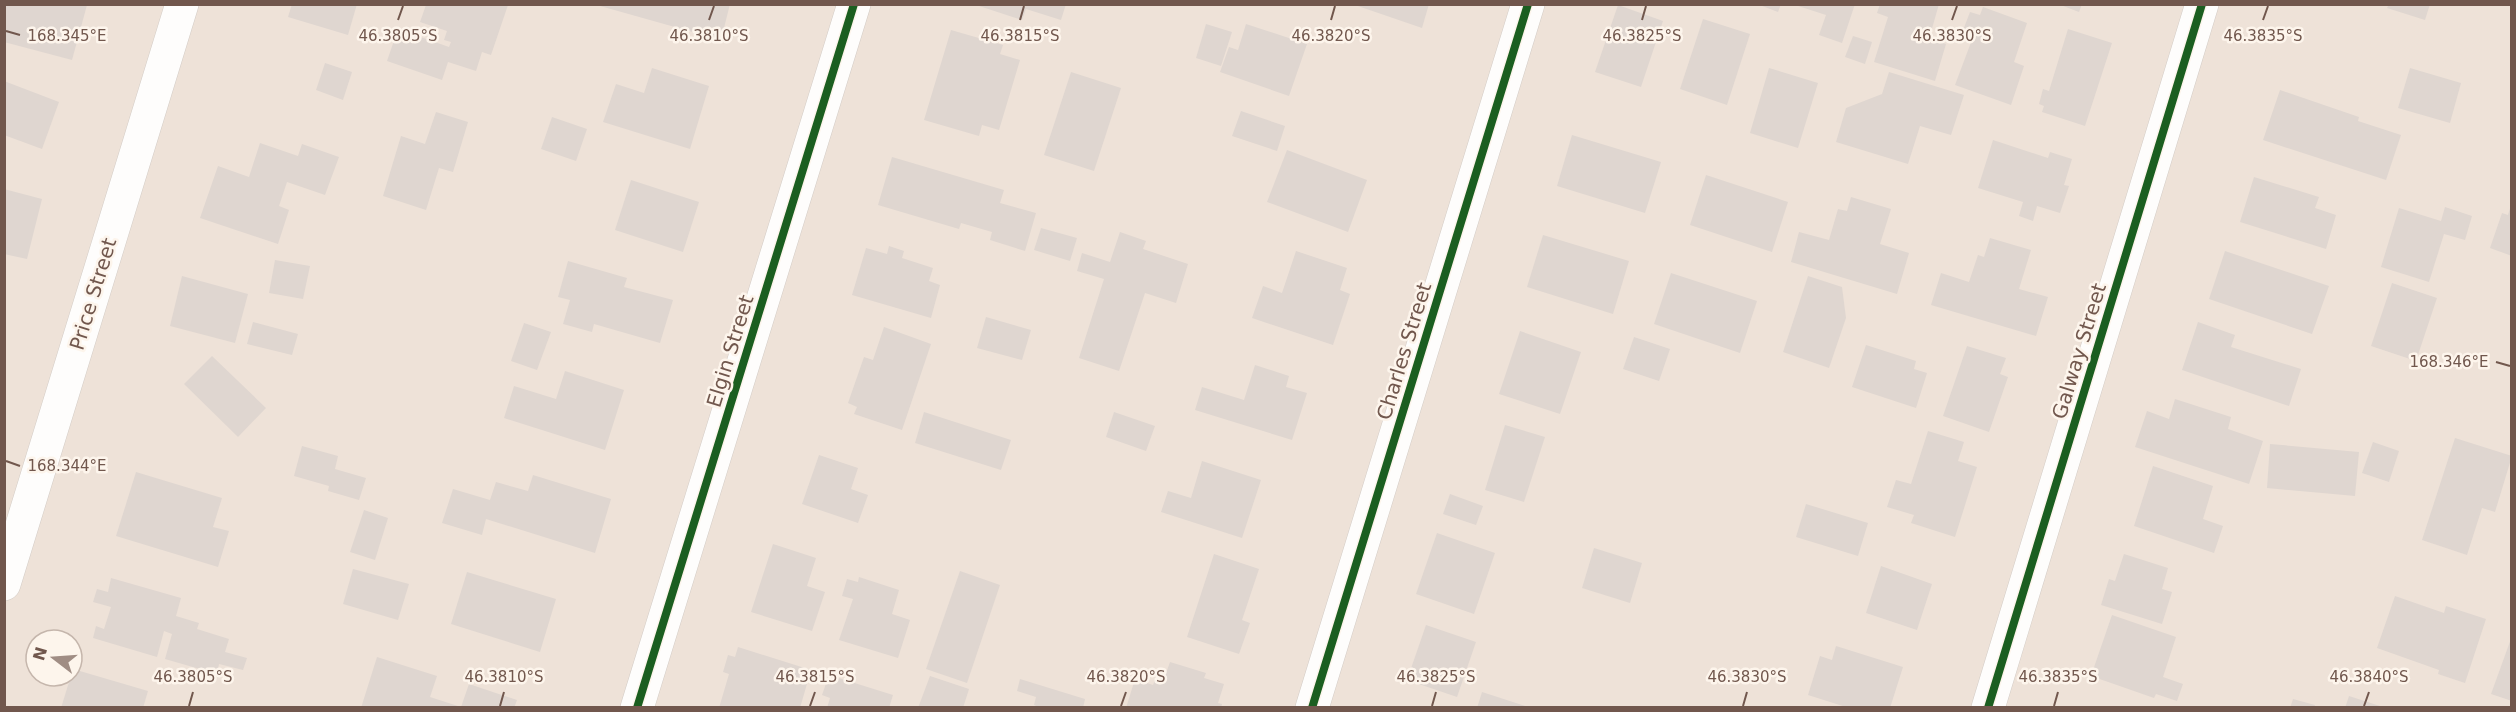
<svg xmlns="http://www.w3.org/2000/svg" width="2516" height="712" viewBox="0 0 2516 712" font-family="'DejaVu Sans',sans-serif">
  <rect width="100%" height="100%" fill="#f6f0ea"/>
  <path fill="#eee2d8" fill-rule="evenodd" d="M4,5h2507v702h-2506zM36,640h36v36h-36z"/>
  <g fill="#dfd6d0">
    <path d="M6,4l81,1 -15,55 -68,-18z"/>
    <path d="M292,4h65l-9,31 -60,-18z"/>
    <path d="M593,4h137l-9,36z"/>
    <path d="M973,4h93l-5,16 -35,-11 -4,11z"/>
    <path d="M1352,4h77l-7,24z"/>
    <path d="M1757,4h24l-3,8z"/>
    <path d="M1855,4l-13,39 -23,-8 7,-20 -31,-10z"/>
    <path d="M1880,4h59l-10,35 17,5 -11,37 -61,-19 14,-45 -11,-4z"/>
    <path d="M2058,4h24l-3,8z"/>
    <path d="M2389,4h41l-5,16 -38,-12z"/>
    <path d="M426,5h82l-17,50 -9,-3 -6,19 -28,-9 -6,18 -55,-19 11,-32 51,18 2,-5 -7,-2 3,-9 -27,-9z"/>
    <path d="M1618,5l45,16 -22,66 -46,-15z"/>
    <path d="M1983,7l44,16 -13,39 10,4 -13,39 -56,-20 18,-48 -11,-4 8,-21 10,3z"/>
    <path d="M1703,19l47,15 -23,71 -47,-16z"/>
    <path d="M1206,24l26,8 -11,34 -25,-8z"/>
    <path d="M1246,24l61,20 -18,52 -69,-24 9,-25 9,3z"/>
    <path d="M2068,29l44,14 -27,83 -43,-14 2,-6 -5,-2 4,-15 6,2z"/>
    <path d="M951,30l52,15 -3,9 20,6 -21,70 -17,-5 -3,11 -55,-16z"/>
    <path d="M1853,36l19,6 -7,22 -20,-7z"/>
    <path d="M325,63l27,9 -9,28 -27,-10z"/>
    <path d="M652,68l57,18 -19,63 -87,-27 13,-38 28,9z"/>
    <path d="M1769,68l49,15 -20,65 -48,-15z"/>
    <path d="M2410,68l51,15 -11,40 -52,-15z"/>
    <path d="M1071,72l50,16 -27,83 -50,-16z"/>
    <path d="M1889,72l75,23 -13,40 -31,-9 -12,38 -72,-22 10,-34 36,-14z"/>
    <path d="M4,81l55,21 -17,47 -38,-14z"/>
    <path d="M2280,90l79,27 -1,4 43,14 -15,45 -123,-40z"/>
    <path d="M1241,111l44,15 -8,25 -45,-15z"/>
    <path d="M436,112l32,10 -15,50 -14,-4 -13,42 -43,-14 18,-60 24,8z"/>
    <path d="M552,117l35,12 -11,32 -35,-12z"/>
    <path d="M1572,135l89,27 -16,51 -88,-27z"/>
    <path d="M1993,140l55,18 2,-6 22,7 -8,26 5,1 -9,27 -23,-7 -4,15 -14,-5 4,-14 -45,-14z"/>
    <path d="M260,143l38,13 4,-12 37,13 -14,38 -38,-13 -8,24 10,4 -11,34 -78,-26 18,-52 31,11z"/>
    <path d="M1287,150l80,30 -19,52 -81,-30z"/>
    <path d="M892,157l112,33 -4,13 36,10 -11,38 -35,-11 2,-8 -31,-9 -2,6 -81,-24z"/>
    <path d="M1706,175l82,27 -16,50 -82,-27z"/>
    <path d="M2254,177l65,20 -4,11 21,7 -10,34 -86,-27z"/>
    <path d="M631,180l68,22 -16,50 -68,-22z"/>
    <path d="M4,189l38,10 -15,60 -23,-5z"/>
    <path d="M1851,197l40,12 -11,35 29,9 -12,41 -106,-32 8,-30 30,8 9,-31 9,2z"/>
    <path d="M2511,205h1v51l-22,-8 12,-35 6,2z"/>
    <path d="M2445,207l27,9 -7,24 -21,-6 -15,48 -48,-15 18,-59 42,13z"/>
    <path d="M1041,228l36,10 -7,23 -36,-11z"/>
    <path d="M1120,232l26,9 -3,8 45,15 -12,39 -31,-10 -26,78 -40,-13 25,-79 -27,-8 5,-18 28,9z"/>
    <path d="M1543,235l86,26 -16,53 -86,-27z"/>
    <path d="M1990,238l41,12 -12,39 29,8 -12,39 -105,-31 10,-32 28,9 9,-27 6,2z"/>
    <path d="M889,246l15,5 -2,7 31,10 -4,13 11,4 -9,33 -79,-23 14,-47 21,6z"/>
    <path d="M1296,251l51,17 -7,22 10,4 -17,51 -81,-27 11,-32 19,7z"/>
    <path d="M2225,251l104,35 -17,48 -103,-35z"/>
    <path d="M275,260l35,6 -7,33 -34,-6z"/>
    <path d="M568,261l59,17 -3,9 49,13 -13,43 -66,-19 -2,8 -29,-8 7,-24 -12,-3z"/>
    <path d="M1671,273l86,28 -17,52 -86,-29z"/>
    <path d="M182,276l66,18 -13,49 -65,-17z"/>
    <path d="M1808,276l34,11 4,31 -17,50 -46,-16z"/>
    <path d="M2392,283l45,15 -21,63 -45,-15z"/>
    <path d="M986,317l45,13 -9,30 -45,-12z"/>
    <path d="M253,322l45,12 -6,21 -45,-11z"/>
    <path d="M2198,322l37,13 -4,12 70,22 -12,37 -107,-36z"/>
    <path d="M524,323l27,9 -14,38 -26,-9z"/>
    <path d="M884,327l47,17 -29,86 -48,-16 3,-7 -9,-4 16,-46 9,3z"/>
    <path d="M1520,331l61,21 -21,62 -61,-20z"/>
    <path d="M1634,337l36,12 -11,32 -36,-12z"/>
    <path d="M1866,345l50,16 -2,8 13,4 -11,35 -64,-21z"/>
    <path d="M1967,346l39,12 -6,16 8,3 -19,55 -46,-16z"/>
    <path d="M212,356l54,52 -28,29 -54,-53z"/>
    <path d="M1255,365l34,11 -3,11 21,6 -15,47 -97,-30 7,-23 42,13z"/>
    <path d="M565,371l59,19 -19,60 -101,-32 10,-32 42,13z"/>
    <path d="M2175,399l56,18 -3,12 35,12 -14,43 -114,-37 12,-36 22,8z"/>
    <path d="M924,412l87,28 -10,30 -86,-27z"/>
    <path d="M1114,412l41,14 -9,25 -40,-14z"/>
    <path d="M1505,425l40,12 -21,65 -39,-12z"/>
    <path d="M1928,431l36,11 -6,19 19,6 -22,70 -44,-14 3,-8 -27,-8 9,-27 15,4z"/>
    <path d="M2455,438l57,18 -17,56 -13,-4 -15,47 -45,-15z"/>
    <path d="M2373,442l26,9 -10,31 -27,-9z"/>
    <path d="M2270,444l89,8 -4,44 -88,-8z"/>
    <path d="M302,446l36,10 -3,13 31,9 -7,22 -31,-9 1,-5 -35,-10z"/>
    <path d="M819,455l39,13 -7,21 17,6 -10,28 -56,-19z"/>
    <path d="M1202,461l59,19 -19,58 -81,-26 7,-21 23,7z"/>
    <path d="M2153,466l60,20 -10,33 20,7 -9,27 -80,-27z"/>
    <path d="M136,472l86,26 -9,29 16,4 -11,36 -102,-31z"/>
    <path d="M533,475l78,24 -16,54 -109,-34 -4,16 -40,-12 11,-34 37,11 6,-18 32,9z"/>
    <path d="M1450,494l33,12 -7,19 -33,-11z"/>
    <path d="M1806,504l62,19 -10,33 -62,-19z"/>
    <path d="M364,510l24,8 -13,42 -25,-8z"/>
    <path d="M1437,533l58,20 -21,61 -58,-20z"/>
    <path d="M773,544l43,14 -9,28 18,6 -13,39 -61,-19z"/>
    <path d="M1594,548l48,15 -12,40 -48,-15z"/>
    <path d="M1214,554l45,15 -17,51 8,3 -11,31 -52,-17z"/>
    <path d="M2124,554l44,14 -6,21 10,3 -10,32 -61,-19 8,-26 6,2z"/>
    <path d="M1881,566l51,18 -15,46 -51,-17z"/>
    <path d="M353,569l56,15 -11,36 -55,-16z"/>
    <path d="M960,571l40,14 -33,98 -41,-14z"/>
    <path d="M467,572l89,27 -16,53 -89,-28z"/>
    <path d="M859,577l40,13 -7,24 18,6 -12,38 -59,-18 14,-41 -11,-3 5,-17 11,3z"/>
    <path d="M111,578l70,20 -5,18 23,7 -2,6 32,10 -4,13 22,6 -4,12 -24,-6 -2,10 -52,-15 7,-25 -8,-3 -7,26 -64,-19 3,-12 8,3 7,-22 -18,-5 4,-13 11,3z"/>
    <path d="M2395,596l49,17 2,-7 40,13 -21,64 -27,-9 1,-4 -62,-22z"/>
    <path d="M2112,615l64,22 -13,40 20,7 -6,17 -21,-7 -2,4 -63,-22z"/>
    <path d="M1426,625l50,17 -19,55 -50,-17z"/>
    <path d="M2512,636v65l-21,-7z"/>
    <path d="M1836,646l67,21 -13,41h-41l-41,-13 12,-39 12,4z"/>
    <path d="M738,647l73,23 -11,38h-81l10,-34 -6,-2 5,-17 7,2z"/>
    <path d="M377,657l60,19 -7,21 31,10 8,-23 48,16 -3,8h-153z"/>
    <path d="M1170,662l36,11 -2,5 20,6 -6,19 4,1 -1,4h-95l9,-29 18,6 4,-9 7,3z"/>
    <path d="M73,669l75,22 -5,17h-82z"/>
    <path d="M829,675l64,20 -4,13h-62l3,-10 -8,-3z"/>
    <path d="M930,676l39,13 -6,19h-45z"/>
    <path d="M1020,679l65,20 -2,9h-42l-7,-3 2,-8 -19,-6z"/>
    <path d="M1482,692l46,15v1h-51z"/>
    <path d="M2349,696l34,11v1h-38z"/>
    <path d="M2293,699l22,6 -1,3h-24z"/>
  </g>
  <g fill="none" stroke-linecap="round" stroke-linejoin="round">
    <g stroke="#d3ccc6" stroke-width="34">
      <g id="minor">
        <path d="M4,584l178,-580"/>
        <path d="M637,708l217,-704"/>
        <path d="M1312,708l216,-704"/>
        <path d="M1988,708l214,-704"/>
      </g>
    </g>
    <use href="#minor" stroke="#fefdfc" stroke-width="33"/>
    <g stroke="#fdf5ec" stroke-width="11">
      <g id="cycleway">
        <path d="M637,708l217,-704"/>
        <path d="M1312,708l216,-704"/>
        <path d="M1988,708l214,-704"/>
      </g>
    </g>
    <use href="#cycleway" stroke="#1b5e20" stroke-width="8"/>
  </g>
  <path fill="none" stroke="#71574d" stroke-width="2" d="M398,20l5,-14M709,20l5,-14M1020,20l4,-14M1331,20l4,-14M1642,20l4,-14M1952,20l5,-14M2263,20l5,-14M6,31l14,4M2496,362l14,4M6,461l14,5M189,706l4,-14M500,706l4,-14M810,706l5,-14M1121,706l5,-14M1432,706l4,-14M1743,706l4,-14M2054,706l4,-14M2364,706l5,-14"/>
  <g text-anchor="middle" dominant-baseline="central" stroke-width="5" stroke-linejoin="round" paint-order="stroke">
    <g font-size="20" fill="#71574d" stroke="#fdf5ec">
      <text transform="translate(93 294) rotate(-73)">Price Street</text>
      <text transform="translate(730 351) rotate(-73)">Elgin Street</text>
      <text transform="translate(1404 351) rotate(-73)">Charles Street</text>
      <text transform="translate(2079 351) rotate(-73)">Galway Street</text>
    </g>
  </g>
  <g font-size="15" text-anchor="middle" fill="#71574d" stroke="#fdf5ec" stroke-width="5" stroke-linejoin="round" paint-order="stroke">
    <text x="398" y="41">46.3805°S</text>
    <text x="709" y="41">46.3810°S</text>
    <text x="1020" y="41">46.3815°S</text>
    <text x="1331" y="41">46.3820°S</text>
    <text x="1642" y="41">46.3825°S</text>
    <text x="1952" y="41">46.3830°S</text>
    <text x="2263" y="41">46.3835°S</text>
    <text x="67" y="41">168.345°E</text>
    <text x="2449" y="367">168.346°E</text>
    <text x="67" y="471">168.344°E</text>
    <text x="193" y="682">46.3805°S</text>
    <text x="504" y="682">46.3810°S</text>
    <text x="815" y="682">46.3815°S</text>
    <text x="1126" y="682">46.3820°S</text>
    <text x="1436" y="682">46.3825°S</text>
    <text x="1747" y="682">46.3830°S</text>
    <text x="2058" y="682">46.3835°S</text>
    <text x="2369" y="682">46.3840°S</text>
  </g>
  <rect width="2516" height="712" fill="none" stroke="#71574d" stroke-width="12"/>
  <g transform="translate(54 658) rotate(287)"><circle r="28" fill="#fdf5ec" stroke="#c5b6ac" stroke-width="1.5"/>
  <path d="M0-4.5L10 22L0 15L-10 22Z" fill="#a08d84"/>
  <text y="-9" font-size="16" font-weight="bold" text-anchor="middle" fill="#71574d">N</text>
  </g>
</svg>
